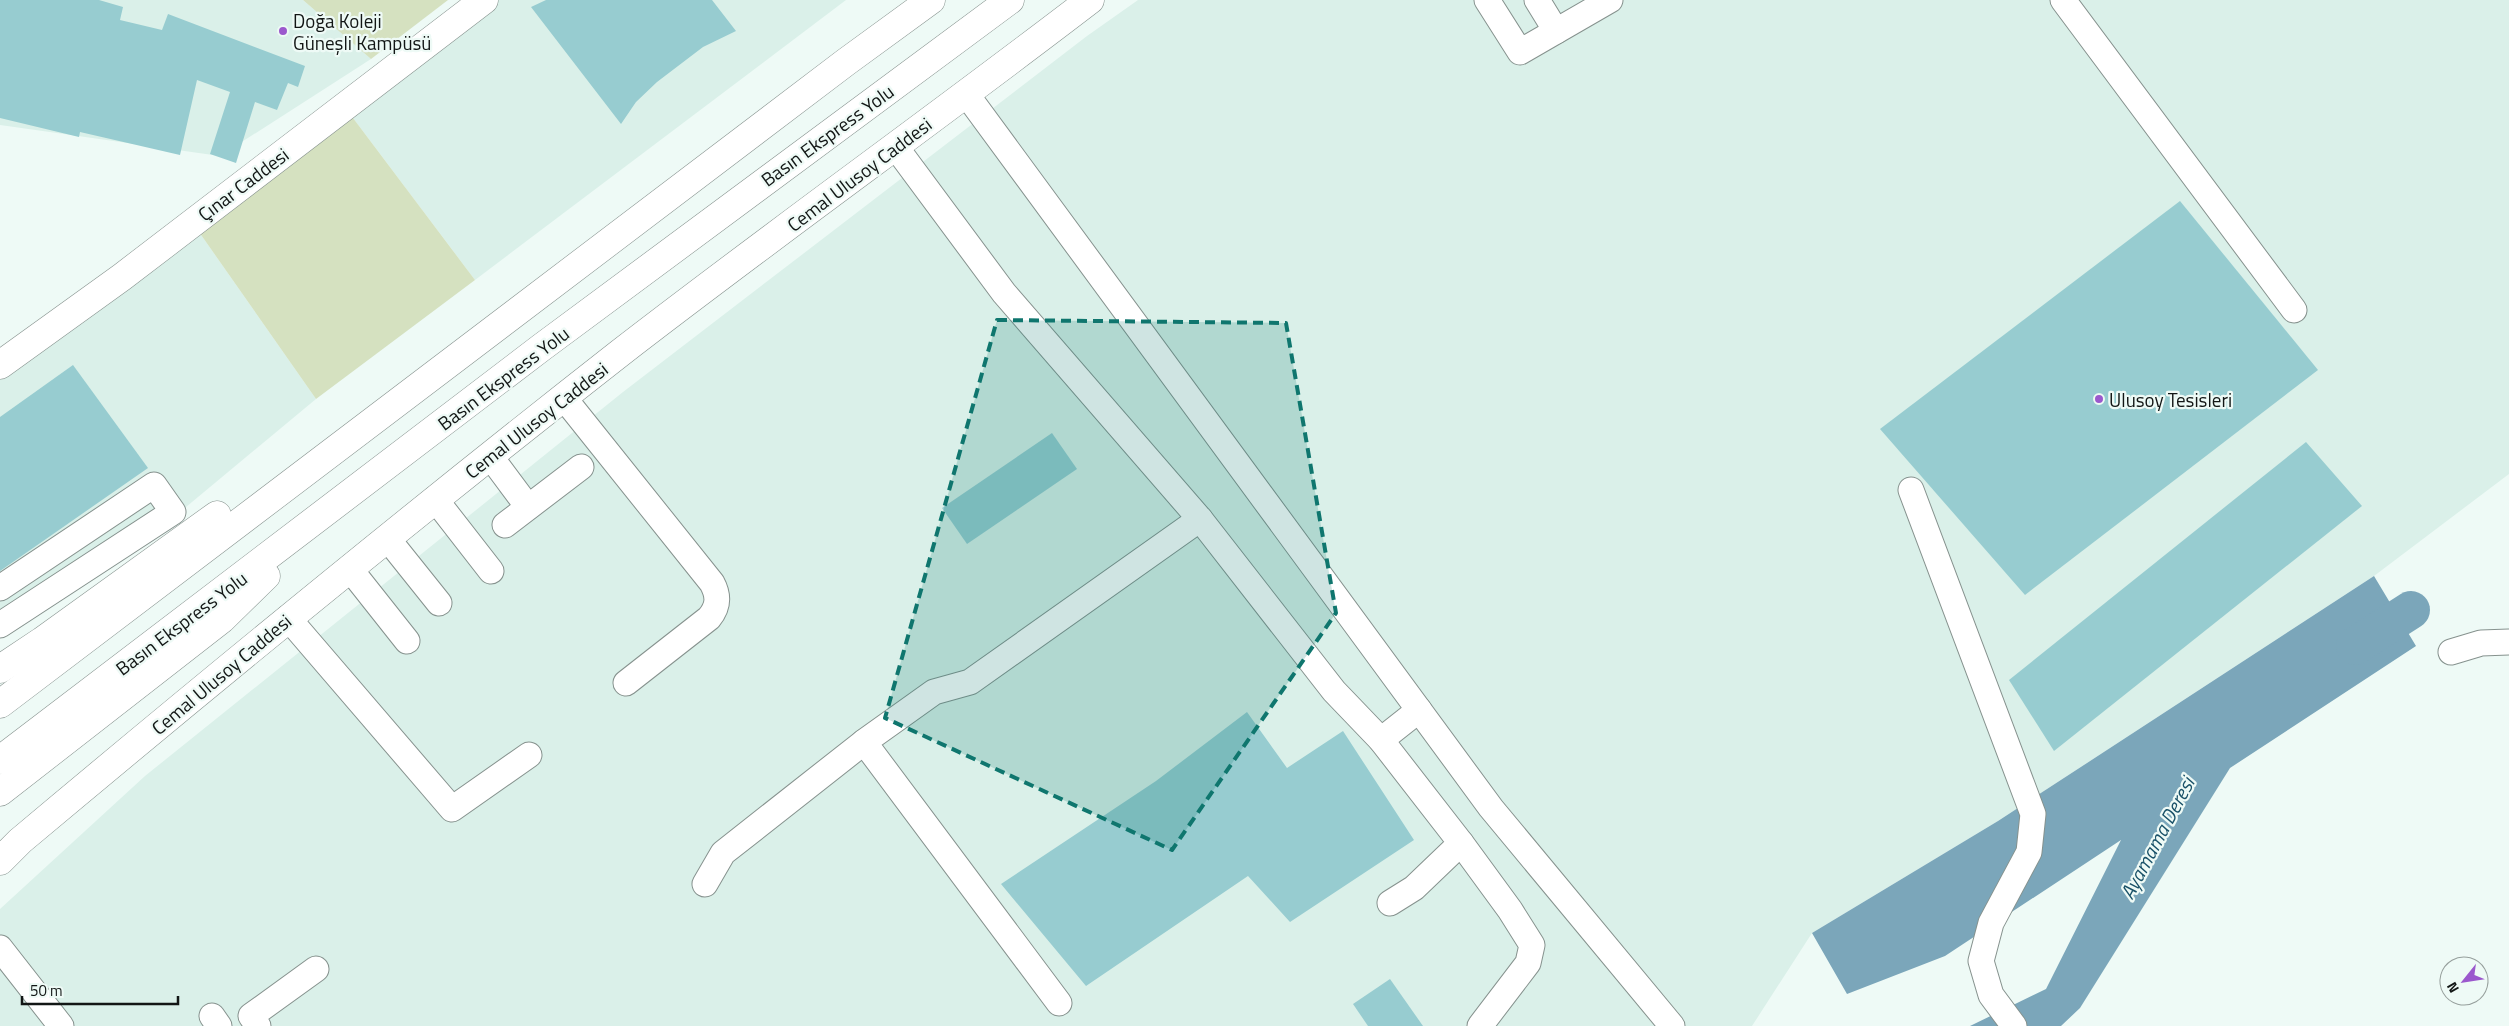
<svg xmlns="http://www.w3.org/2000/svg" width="2509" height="1026" viewBox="0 0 2509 1026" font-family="'Titillium Web',sans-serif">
  <rect width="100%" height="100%" fill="#eefaf6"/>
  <g fill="#daf0e9">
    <path d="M0,0h303l68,59 -151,97 -220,-31z"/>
    <path d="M499,0h347l-371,280 -125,-166z"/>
    <path d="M1138,0h1371v474l-135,102 -376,245 -186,112 -60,93h-1752v-117l145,-133 478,-384 464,-356z"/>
    <path d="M199,232l117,167 -136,113 -180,123v-257z"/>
  </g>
  <g fill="#d5e1c0">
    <path d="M303,0h145l-77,59z"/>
    <path d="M350,114l125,166 -159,119 -117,-167z"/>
  </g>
  <path fill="#7ba6ba" d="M2374,576l42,70 -186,122 -150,240 -19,18h-91l76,-37 75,-149 -176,116 -98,38 -35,-61 186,-112z"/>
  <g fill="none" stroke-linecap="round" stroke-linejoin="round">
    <path stroke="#7ba6ba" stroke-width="38" d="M2355,646l56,-36"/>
  </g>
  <g fill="#97ccd0">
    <path d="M0,0h99l24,7 -3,13 42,10 6,-16 137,52 -7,21 -10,-4 -11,27 -22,-8 -19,61 -26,-9 20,-62 -33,-12 -17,75 -100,-23 -1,5 -79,-19z"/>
    <path d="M546,0h166l24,31 -33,16 -46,35 -21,20 -15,22 -90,-117z"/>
    <path d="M2180,201l138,169 -293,225 -145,-166z"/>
    <path d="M73,365l75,103 -148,103v-154z"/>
    <path d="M1052,433l25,36 -110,75 -25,-36z"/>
    <path d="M2306,442l56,64 -308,245 -45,-71z"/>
    <path d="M1247,712l40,56 56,-37 71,109 -124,82 -42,-46 -162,110 -85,-102 155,-103z"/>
    <path d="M1390,979l33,47h-55l-15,-22z"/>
  </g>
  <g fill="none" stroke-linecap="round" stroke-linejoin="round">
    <g stroke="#86928e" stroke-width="27">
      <g id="minor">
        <path d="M1487,0l33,52 90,-52"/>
        <path d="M1537,0l19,31"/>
        <path d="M2063,0l231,310"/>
        <path d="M967,95l524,713 181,218"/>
        <path d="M895,146l109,147 196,226 134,172 47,49 80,103 -47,45 -24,15"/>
        <path d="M564,398l148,185c7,13 7,23 -3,35l-83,65"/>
        <path d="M490,456l38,51"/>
        <path d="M1911,490l122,324 -4,38 -38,71 -10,38 10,34 23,31"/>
        <path d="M435,499l56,72"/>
        <path d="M505,525l76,-58"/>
        <path d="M387,538l52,65"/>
        <path d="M350,569l57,72"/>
        <path d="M0,588l154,-103 19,27 -173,113"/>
        <path d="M288,618l164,191 77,-54"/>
        <path d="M2451,652l30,-9 28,-1"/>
        <path d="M1381,740l38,-30"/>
        <path d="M1461,843l49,67 22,35 -4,18 -48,63"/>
        <path d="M705,884l18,-31 141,-111"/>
        <path d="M0,948l61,78"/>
        <path d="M1059,1003l-195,-261 70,-50 36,-10 230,-163"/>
        <path d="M212,1016l7,10"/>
        <path d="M258,1026l-7,-10 65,-47"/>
      </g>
    </g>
    <g stroke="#86928e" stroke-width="29">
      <g id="major">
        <path d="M0,365l122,-88 362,-277"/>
        <path d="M0,861l20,-20c198,-166 397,-329 600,-488 155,-120 315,-234 470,-353"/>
      </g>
    </g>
    <g stroke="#86928e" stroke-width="29">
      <g id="highway">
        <path d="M0,669l42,-28 175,-126"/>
        <path d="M0,704l846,-642 85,-62"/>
        <path d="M0,760l542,-413 468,-347"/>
        <path d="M0,792l222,-173 44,-43"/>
      </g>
    </g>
    <use href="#minor" stroke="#fff" stroke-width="25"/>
    <use href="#major" stroke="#fff" stroke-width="28"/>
    <use href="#highway" stroke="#fff" stroke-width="28"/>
  </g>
  <path fill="#0f766e" fill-opacity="0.2" stroke="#0f766e" stroke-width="4" stroke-dasharray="10 6" stroke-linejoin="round" d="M997,320l289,3 50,290 -164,237 -287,-132z"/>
  <g fill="#9b58cd" stroke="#eefaf6" stroke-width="2">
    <circle cx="283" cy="31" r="5"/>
    <circle cx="2099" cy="399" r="5"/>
  </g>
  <g text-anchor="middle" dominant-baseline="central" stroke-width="4.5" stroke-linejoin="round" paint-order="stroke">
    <g font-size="19" fill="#121615" stroke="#eefaf6" text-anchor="start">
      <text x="293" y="20">Doğa Koleji<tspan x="293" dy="22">Güneşli Kampüsü</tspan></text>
      <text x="2109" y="399">Ulusoy Tesisleri</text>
    </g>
    <g font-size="19" fill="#121615" stroke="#eefaf6">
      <text transform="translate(827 135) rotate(-36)">Basın Ekspress Yolu</text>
      <text transform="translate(859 174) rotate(-37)">Cemal Ulusoy Caddesi</text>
      <text transform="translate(243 184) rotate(-37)">Çınar Caddesi</text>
      <text transform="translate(503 378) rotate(-37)">Basın Ekspress Yolu</text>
      <text transform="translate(536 420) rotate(-38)">Cemal Ulusoy Caddesi</text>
      <text transform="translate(181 623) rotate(-37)">Basın Ekspress Yolu</text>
      <text transform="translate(221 674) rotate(-40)">Cemal Ulusoy Caddesi</text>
    </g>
    <g font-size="20" font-style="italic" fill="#195168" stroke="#eefaf6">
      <text transform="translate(2157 838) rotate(-62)">Ayamama Deresi</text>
    </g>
  </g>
  <g transform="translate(2464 981) rotate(240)"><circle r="24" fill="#eefaf6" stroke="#969f9c"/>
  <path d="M0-4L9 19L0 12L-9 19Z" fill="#9b58cd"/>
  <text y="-8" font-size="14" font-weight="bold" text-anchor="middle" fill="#121615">N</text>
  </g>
  <path d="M22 996v8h156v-8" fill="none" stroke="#121615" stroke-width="2.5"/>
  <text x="30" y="996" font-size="15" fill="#121615" stroke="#eefaf6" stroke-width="4" paint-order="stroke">50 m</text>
</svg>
